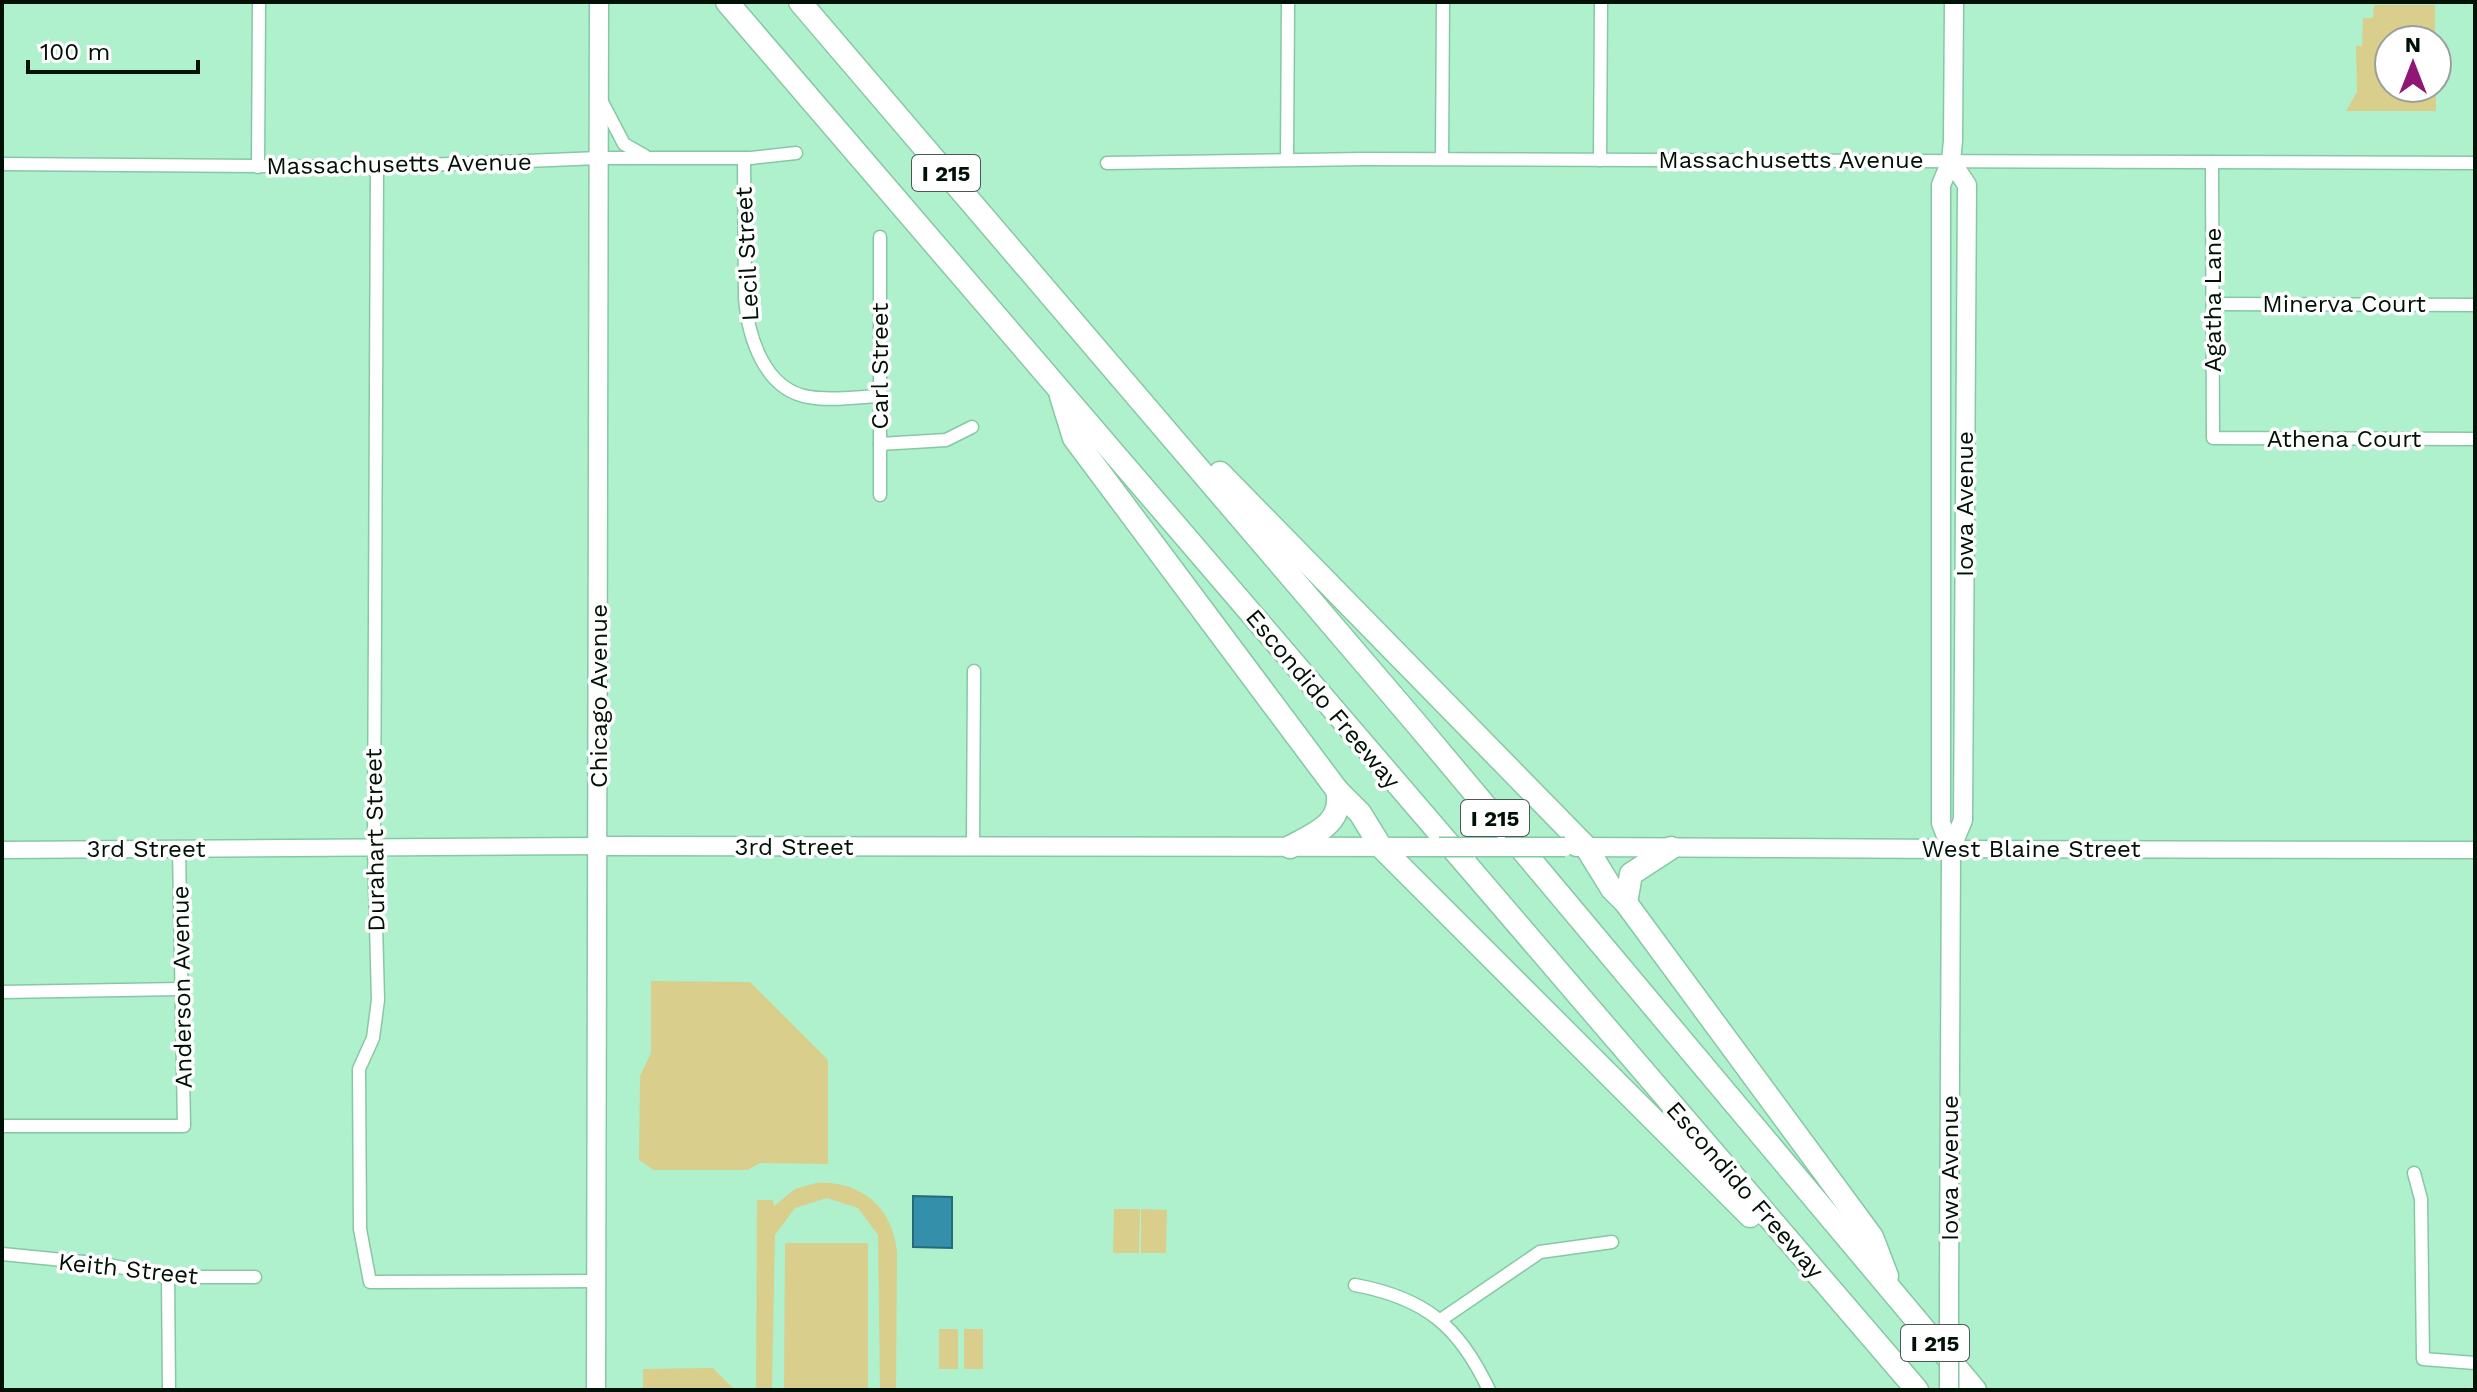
<svg xmlns="http://www.w3.org/2000/svg" width="2477" height="1392" viewBox="0 0 2477 1392" font-family="'Work Sans',sans-serif">
  <rect width="100%" height="100%" fill="#aff1cd"/>
  <g fill="#d9ce8b">
    <path d="M2374,5h61v35h-46v48h47v23h-90l11,-19 -1,-46h6l1,-28h10z"/>
    <path d="M651,981l99,1 78,78v104l-68,-1 -13,7h-93l-15,-10 1,-84 11,-23z"/>
    <path d="M816,1183c44,-3 77,24 81,69l-1,138h-16l-2,-155 -20,-27 -31,-10 -32,10 -20,27 -3,155h-16l1,-190h16l1,6 21,-17z"/>
    <path d="M1114,1209h26l-1,44h-26z"/>
    <path d="M1141,1209l26,1 -1,43h-25z"/>
    <path d="M785,1243h83v147h-84z"/>
    <rect x="939" y="1329" width="19" height="40"/>
    <rect x="964" y="1329" width="19" height="40"/>
    <path d="M713,1368l22,22h-92v-21z"/>
  </g>
  <path fill="#3490aa" stroke="#246a79" stroke-width="2" d="M913,1196l39,1v51l-39,-1z"/>
  <g fill="none" stroke-linecap="round" stroke-linejoin="round">
    <g stroke="#87c8a4" stroke-width="15">
      <g id="minor">
        <path d="M601,100l23,44 21,12"/>
        <path d="M744,158l1,140c3,38 19,92 64,99 22,4 48,0 70,-1"/>
        <path d="M1287,159l1,-157"/>
        <path d="M1442,159l1,-157"/>
        <path d="M1600,160l1,-158"/>
        <path d="M2212,162l1,276 262,1"/>
        <path d="M1107,163l257,-4 1111,4"/>
        <path d="M2,164l375,3 222,-9h152l45,-5"/>
        <path d="M258,167l1,-165"/>
        <path d="M377,167l-3,680 4,153 -5,38 -14,31 1,160 10,53 226,-1"/>
        <path d="M880,237v258"/>
        <path d="M2213,304l262,1"/>
        <path d="M880,444l66,-4 26,-13"/>
        <path d="M973,847l1,-176"/>
        <path d="M2,992l179,-3"/>
        <path d="M2,1126h182l-5,-278"/>
        <path d="M2414,1173l7,26 2,160 52,4"/>
        <path d="M2,1254l102,10 64,13h87"/>
        <path d="M168,1277l1,113"/>
        <path d="M1355,1285c70,13 104,41 134,105"/>
        <path d="M1442,1319l98,-67 72,-10"/>
      </g>
    </g>
    <g stroke="#87c8a4" stroke-width="19">
      <g id="secondary">
        <path d="M1951,849l524,1"/>
        <path d="M2,850l597,-4"/>
      </g>
    </g>
    <g stroke="#87c8a4" stroke-width="21">
      <g id="primary">
        <path d="M599,846l840,1"/>
        <path d="M1474,847h31"/>
        <path d="M1576,847l375,2"/>
        <path d="M1951,849l12,-29 4,-635 -16,-24"/>
        <path d="M1949,1291l2,-442 -10,-26v-638l10,-24 2,-20 1,-139"/>
        <path d="M596,1390l3,-1388"/>
      </g>
    </g>
    <g stroke="#87c8a4" stroke-width="25">
      <g id="motorway">
        <path d="M727,2l1190,1388"/>
        <path d="M800,2l615,720 560,668"/>
        <path d="M1061,396l13,42 263,352 23,23 21,34 369,369"/>
        <path d="M1220,473l366,374 26,42 14,14 246,334 15,39"/>
        <path d="M1290,847c24,-13 55,-24 47,-57"/>
        <path d="M1626,903l5,-29 40,-26"/>
      </g>
    </g>
    <use href="#minor" stroke="#fff" stroke-width="12"/>
    <use href="#secondary" stroke="#fff" stroke-width="16"/>
    <use href="#primary" stroke="#fff" stroke-width="18"/>
    <use href="#motorway" stroke="#fff" stroke-width="22"/>
    <g stroke="#87c8a4" stroke-width="21" stroke-linecap="butt">
      <g id="primary-bridge">
        <path d="M1439,847h35"/>
        <path d="M1505,847h60"/>
        <path d="M1949,1390v-99"/>
      </g>
    </g>
    <use href="#primary-bridge" stroke="#fff" stroke-width="18"/>
  </g>
  <g text-anchor="middle" dominant-baseline="central" stroke-width="7" stroke-linejoin="round" paint-order="stroke">
    <g fill="#fff" stroke="#4c5851" stroke-width="2">
      <rect x="912" y="155" width="68" height="36" rx="6"/>
      <rect x="1461" y="800" width="68" height="36" rx="6"/>
      <rect x="1901" y="1325" width="68" height="36" rx="6"/>
    </g>
    <g font-size="22" font-weight="bold" fill="#001106">
      <text x="946" y="173">I 215</text>
      <text x="1495" y="818">I 215</text>
      <text x="1935" y="1343">I 215</text>
    </g>
    <g font-size="24" fill="#001106" stroke="#fff">
      <text x="1791" y="160">Massachusetts Avenue</text>
      <text transform="translate(399 164) rotate(-1)">Massachusetts Avenue</text>
      <text transform="translate(747 254) rotate(-93)">Lecil Street</text>
      <text transform="translate(2213 300) rotate(-90)">Agatha Lane</text>
      <text x="2344" y="304">Minerva Court</text>
      <text transform="translate(880 366) rotate(-90)">Carl Street</text>
      <text x="2344" y="439">Athena Court</text>
      <text transform="translate(1965 504) rotate(-90)">Iowa Avenue</text>
      <text transform="translate(599 696) rotate(-90)">Chicago Avenue</text>
      <text transform="translate(1323 699) rotate(50)">Escondido Freeway</text>
      <text transform="translate(375 840) rotate(-91)">Durahart Street</text>
      <text x="794" y="847">3rd Street</text>
      <text x="146" y="849">3rd Street</text>
      <text x="2031" y="849">West Blaine Street</text>
      <text transform="translate(182 987) rotate(-91)">Anderson Avenue</text>
      <text transform="translate(1950 1168) rotate(-90)">Iowa Avenue</text>
      <text transform="translate(1745 1190) rotate(49)">Escondido Freeway</text>
      <text transform="translate(128 1269) rotate(6)">Keith Street</text>
    </g>
  </g>
  <rect width="2477" height="1392" fill="none" stroke="#001106" stroke-width="8"/>
  <g transform="translate(2413 64)"><circle r="38" fill="#ffffff" stroke="#99a09b" stroke-width="2"/>
  <path d="M0-6L14 30L0 20L-14 30Z" fill="#901774"/>
  <text y="-12" font-size="22" font-weight="bold" text-anchor="middle" fill="#001106">N</text>
  </g>
  <path d="M28 60v12h170v-12" fill="none" stroke="#001106" stroke-width="4"/>
  <text x="40" y="60" font-size="24" fill="#001106" stroke="#ffffff" stroke-width="6" paint-order="stroke">100 m</text>
</svg>
